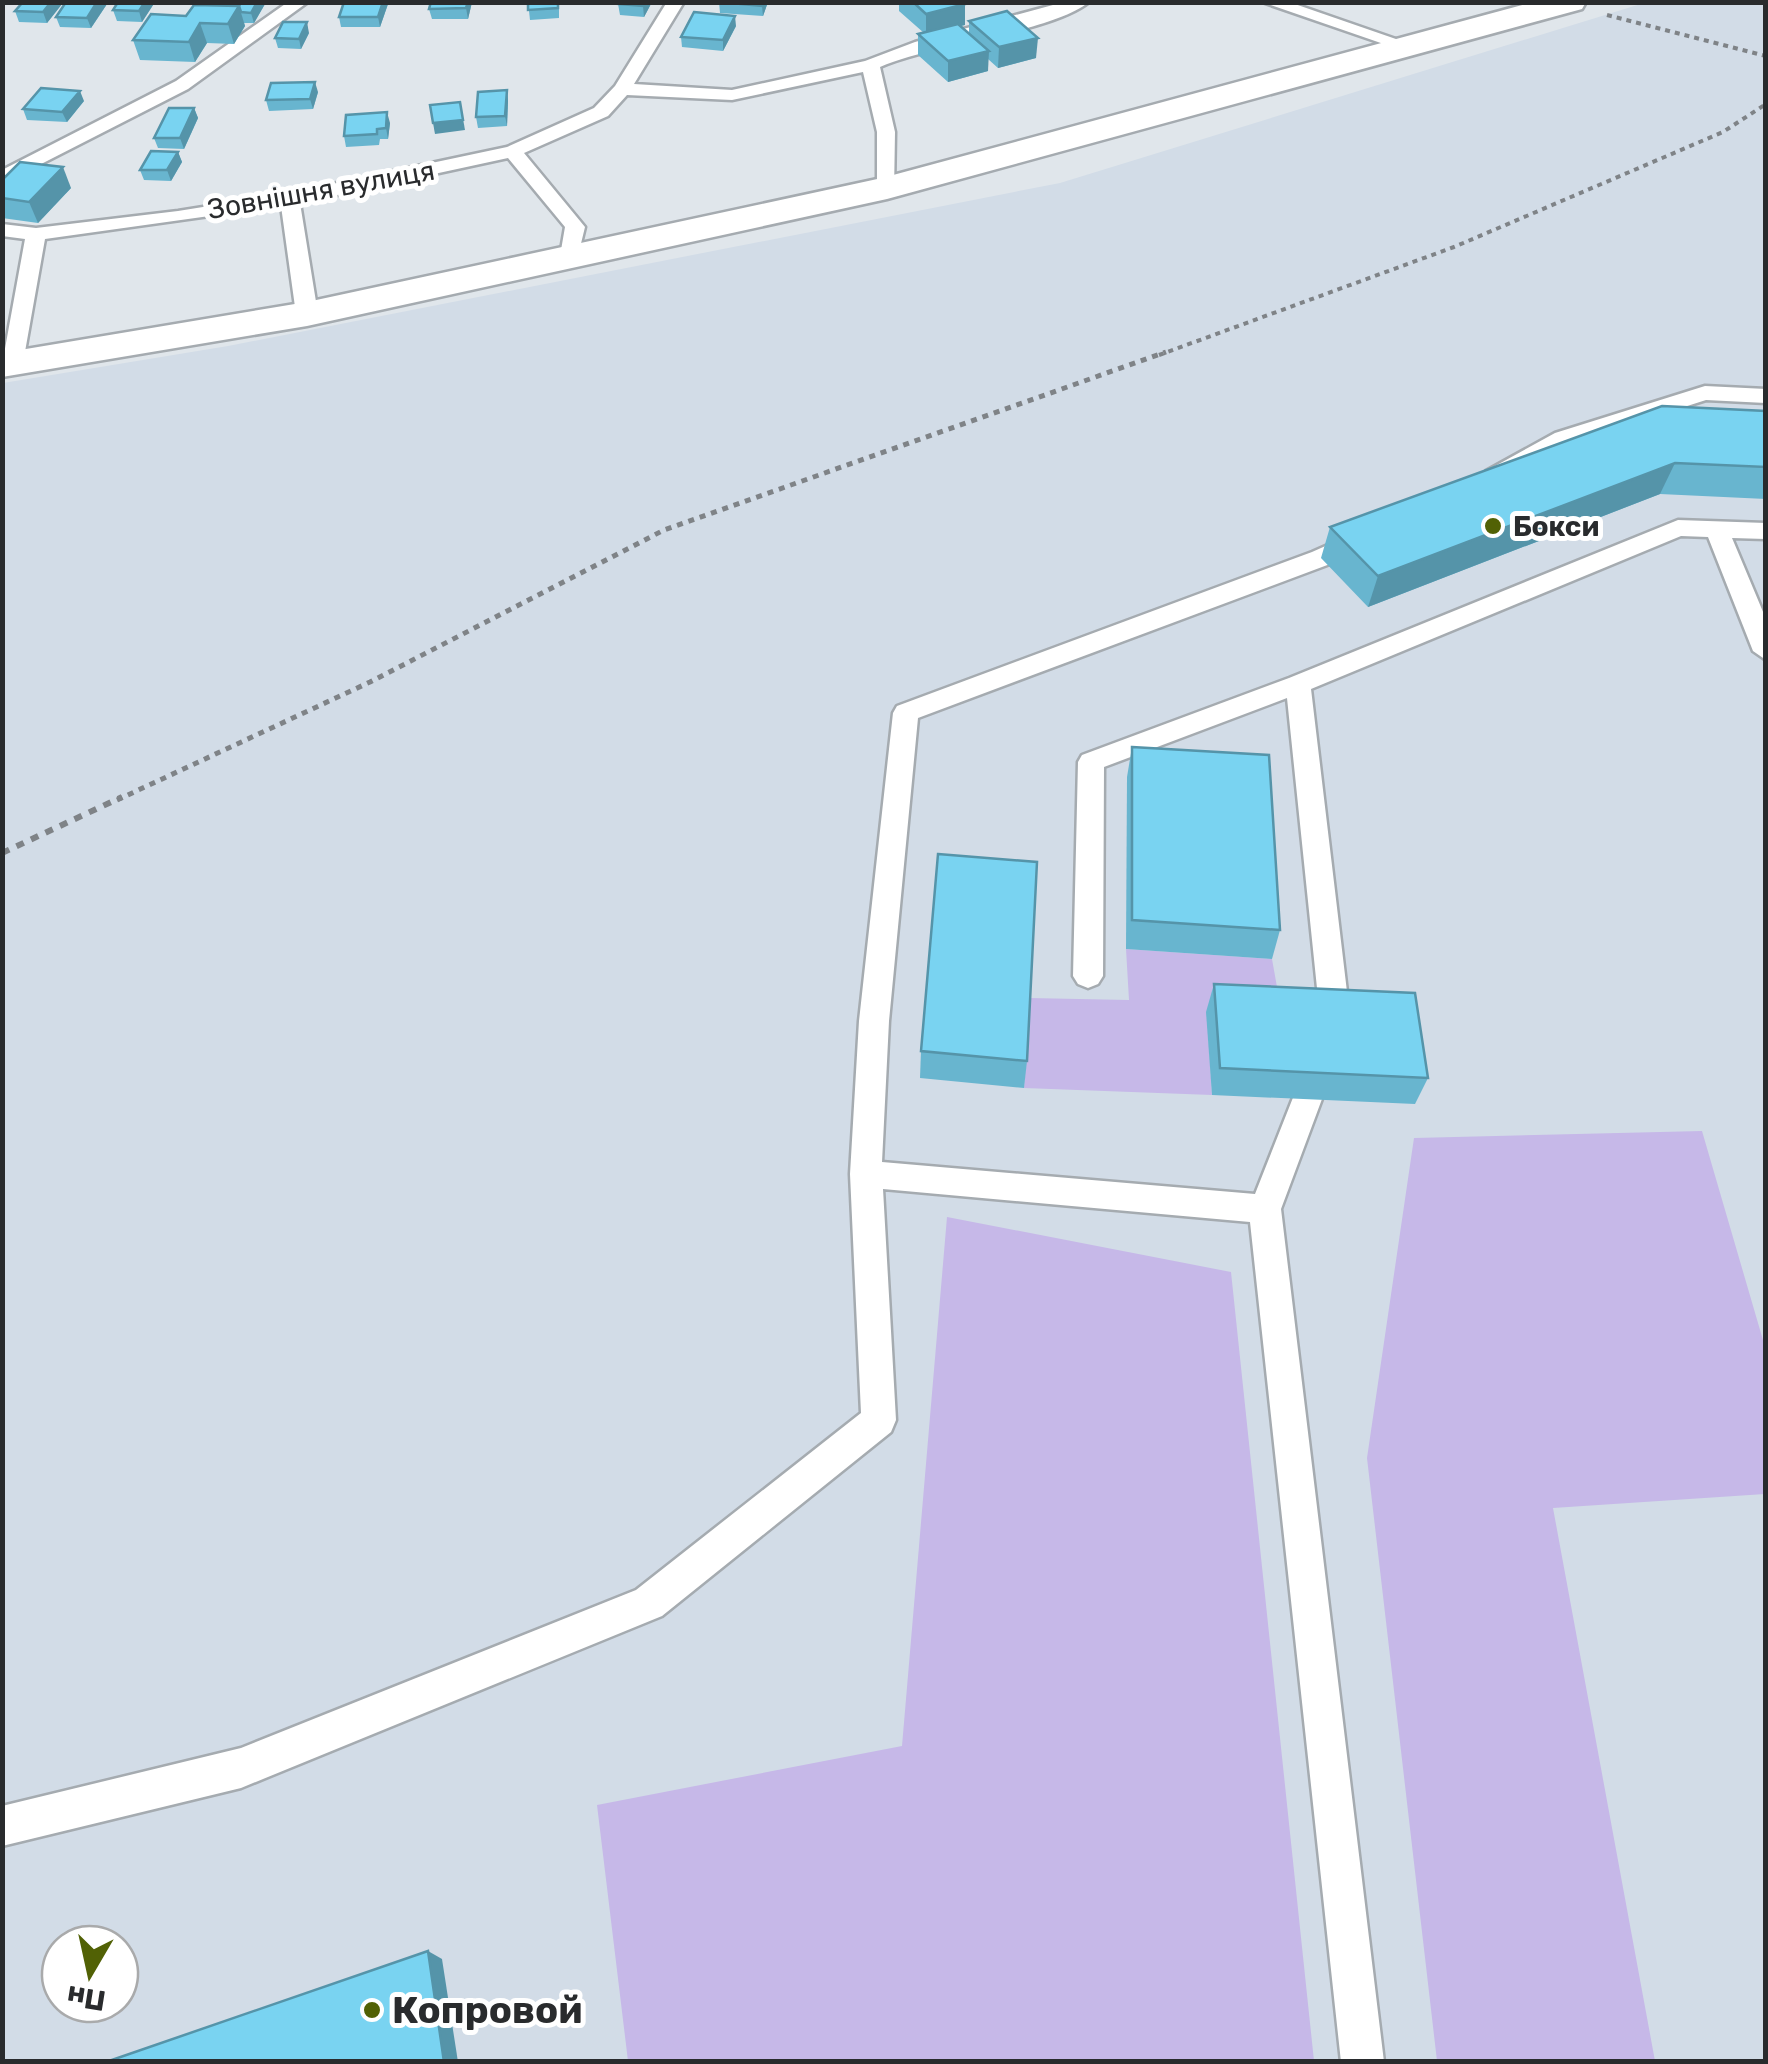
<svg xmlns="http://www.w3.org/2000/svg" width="1768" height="2064" viewBox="0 0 1768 2064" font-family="Rubik,sans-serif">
  <rect width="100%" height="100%" fill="#e0e6eb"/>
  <path fill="#d2dce7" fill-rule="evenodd" d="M1644,3h121v2058l-1762,1v-1679l225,-37 832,-163zM60,1944h60v60h-60z"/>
  <g fill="#c6b8e8">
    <path d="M1126,949l146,10 10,56 -75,-3 5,83 -188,-7 5,-90 100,2z"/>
    <path d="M1702,1131l63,216v147l-212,14 102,553h-218l-70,-603 47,-320z"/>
    <path d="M947,1217l284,55 83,789h-686l-31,-256 305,-59z"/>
  </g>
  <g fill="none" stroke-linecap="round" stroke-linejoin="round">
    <g stroke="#a5abb0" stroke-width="5">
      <g id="service">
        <path d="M288,2h20l-120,87 -186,95v-14l174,-89z"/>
        <path d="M667,2h17l-50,82 98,6 133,-29 50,-19 149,-40h25c-39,31 -154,41 -209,65l15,65 -1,60h-14l-3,-4v-56l-14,-60 -131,28 -105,-5 -19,21 -84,37 61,74 -8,33 -7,2 -10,-6 5,-29 -57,-69 -208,45 18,111 -11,6 -11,-6 -15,-108 -236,33 -22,124 -11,6 -10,-4 23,-126 -23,-3v-12l34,4 142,-17 112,-18 217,-46 87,-39 21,-22z"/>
        <path d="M1262,2h27l130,45 -9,5 -6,-1z"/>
        <path d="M1705,386l61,3v14l-60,-3 -135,43 -66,33 -8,2 -11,-7 69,-38z"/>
        <path d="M1678,520l88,3v16l-34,-1 34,81v41l-13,-9 -45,-114 -27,-1 -370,153 39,328 -4,9 -11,3 -11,-3 -4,-9 -33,-319 -183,69 -1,209 -5,8 -10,4 -10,-4 -5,-8 5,-214 4,-7 207,-77z"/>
        <path d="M1357,532l12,8 -4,5 -35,19 -412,154 -29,303 -7,141 373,32 41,-104 11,-4 11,4 4,9 -41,110 103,853h-43l-91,-840 -367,-33 13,231 -5,12 -229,184 -421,172 -239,58v-40l239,-58 395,-158 225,-177 -11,-239 9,-153 34,-308 4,-7 415,-154z"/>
      </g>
    </g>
    <g stroke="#a5abb0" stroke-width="5">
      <path id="minor" d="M1533,2h53l-4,7 -695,190 -580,127 -305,51v-24l305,-51 575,-124z"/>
    </g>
    <g stroke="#7f8387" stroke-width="4" stroke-dasharray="5 5" stroke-linecap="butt">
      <path d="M1607,15l159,41"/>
      <path d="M1159,355l295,-108 269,-115 43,-28"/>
    </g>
    <path stroke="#7f8387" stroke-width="5" stroke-dasharray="6 6" stroke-linecap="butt" d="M117,800l253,-118 294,-152 502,-178"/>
    <path stroke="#7f8387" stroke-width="6" stroke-dasharray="8 8" stroke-linecap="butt" d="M2,853l120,-56"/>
    <use href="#service" fill="#fff" fill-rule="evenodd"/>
    <use href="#minor" fill="#fff" fill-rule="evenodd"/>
  </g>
  <g fill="#68b5cf">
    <path d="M118,2h37l-13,20 -25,-1 -4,-11z"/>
    <path d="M431,2h41l-4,17h-36l-3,-10z"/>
    <path d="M528,2h31v16l-29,2z"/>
    <path d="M652,2l-8,15 -24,-2 -2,-11z"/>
    <path d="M719,2h49l-5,14 -43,-3z"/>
    <path d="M899,2h64l2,2v21l-5,1 9,7v-12l67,37 -38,10 -10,-9v12l-40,11 -30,-27v-21l6,-1 -25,-22z"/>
    <path d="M62,4l-15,19 -28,-1 -4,-11z"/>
    <path d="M107,4l-16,24 -31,-1 -4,-10z"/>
    <path d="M265,4l-11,19h-10l1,3 -11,18 -27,-1 -12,19 -55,-2 -7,-20 53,-24 35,-11z"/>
    <path d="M388,4l-8,23h-39l-2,-10z"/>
    <path d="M736,26l-13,25 -41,-4 -1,-10z"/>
    <path d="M309,33l-8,16 -23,-1 -3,-10z"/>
    <path d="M507,90l1,11 -1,25 -29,2 -2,-11z"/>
    <path d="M318,92l-5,17 -44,2 -3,-11z"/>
    <path d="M84,101l-17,21 -40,-2 -4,-11z"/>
    <path d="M194,108l4,10 -14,31 -26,-1 -4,-10z"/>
    <path d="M390,123l-2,16h-8l-1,6 -33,2 -2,-11z"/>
    <path d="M178,152l4,10 -11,19 -27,-1 -4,-10z"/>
    <path d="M2,180l69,8 -33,35 -36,-5z"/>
    <path d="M1766,411v88l-106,-5 -292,113 -47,-49 9,-31z"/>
    <path d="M1132,747l148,183 -8,29 -146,-10 1,-172z"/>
    <path d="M1214,984l214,94 -13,26 -203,-9 -6,-83z"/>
    <path d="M921,1051l106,10 -3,27 -104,-10z"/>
  </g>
  <g fill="#5594a9">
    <path d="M51,2l11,2 -15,19 -4,-11z"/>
    <path d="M97,2l10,2 -16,24 -4,-10z"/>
    <path d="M145,2h10l-13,20 -3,-11z"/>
    <path d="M257,2l8,2 -11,19 -3,-10z"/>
    <path d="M383,2l5,2 -8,23 -2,-10z"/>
    <path d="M468,2h4l-4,17 -2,-11z"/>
    <path d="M645,2h7l-8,15 -1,-11z"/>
    <path d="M764,2h4l-5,14 -1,-10z"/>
    <path d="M965,4v21l-39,9v-20z"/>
    <path d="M239,6l6,20 -11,18 -6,-20z"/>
    <path d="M735,16l1,10 -13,25v-11z"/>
    <path d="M307,22l2,11 -8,16 -2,-10z"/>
    <path d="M200,23l7,20 -12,19 -6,-20z"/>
    <path d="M1038,38l-2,20 -38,10 1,-21z"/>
    <path d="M989,51l-1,20 -40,11v-21z"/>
    <path d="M315,82l3,10 -5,17 -3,-10z"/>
    <path d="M507,90l1,11 -1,25 -2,-10z"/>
    <path d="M80,91l4,10 -17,21 -5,-10z"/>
    <path d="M460,102l5,28 -30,4 -2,-11z"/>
    <path d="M194,108l4,10 -14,31 -4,-11z"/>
    <path d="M387,112l3,11 -2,16 -2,-11z"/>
    <path d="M178,152l4,10 -11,19 -4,-11z"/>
    <path d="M63,167l8,21 -33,35 -9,-21z"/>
    <path d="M1675,463l-15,31 -292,113 10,-31z"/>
    <path d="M428,1951l14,8 16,103h-14z"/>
  </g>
  <g fill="#79d3f1" stroke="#5594a9" stroke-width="2.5">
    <path d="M23,2h28l-8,10 -28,-1z"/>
    <path d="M66,2h31l-10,16 -31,-1z"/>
    <path d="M118,2h27l-6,9 -26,-1z"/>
    <path d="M223,2h34l-6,11 -10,-1 -2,-6 -18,-1z"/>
    <path d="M344,2h39l-5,15h-39z"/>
    <path d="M431,2h37l-2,6 -37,1z"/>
    <path d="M528,2h30v6l-30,2z"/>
    <path d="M619,2h26l-2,4 -25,-2z"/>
    <path d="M719,2h45l-2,4z"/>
    <path d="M913,2h50l2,2 -39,10z"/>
    <path d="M194,5l45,1 -11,18 -28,-1 -11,19 -56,-2 18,-26 35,2z"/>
    <path d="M1007,11l31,27 -39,9 -30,-26z"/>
    <path d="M694,12l41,4 -12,24 -42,-3z"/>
    <path d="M283,22h24l-8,17 -24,-1z"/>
    <path d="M958,24l31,27 -41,10 -30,-27z"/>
    <path d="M315,82l-5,17 -44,1 5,-17z"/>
    <path d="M41,88l39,3 -18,21 -39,-3z"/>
    <path d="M507,90l-2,26 -29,1 2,-25z"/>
    <path d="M460,102l3,18 -30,3 -3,-18z"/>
    <path d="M169,108h25l-14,30h-26z"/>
    <path d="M387,112l-1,16 -9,1v5l-33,2 2,-21z"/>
    <path d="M151,151l27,1 -11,18h-27z"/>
    <path d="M20,162l43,5 -34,35 -27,-4v-18z"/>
    <path d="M1662,406l104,5v56l-91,-4 -297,113 -48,-49z"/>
    <path d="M1132,747l137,8 11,175 -148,-10z"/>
    <path d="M938,854l99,8 -10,199 -106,-10z"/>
    <path d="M1214,984l201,9 13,85 -208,-10z"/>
    <path d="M428,1951l16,111h-338z"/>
  </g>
  <g fill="#516105" stroke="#fff" stroke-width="4">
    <circle cx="1493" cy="526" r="10"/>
    <circle cx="372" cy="2010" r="10"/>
  </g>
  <g text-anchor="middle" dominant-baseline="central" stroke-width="10" stroke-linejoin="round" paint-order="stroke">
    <g font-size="28" fill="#292b2d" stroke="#fff">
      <text transform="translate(321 190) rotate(-10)">Зовнішня вулиця</text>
    </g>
    <g font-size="28" font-weight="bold" fill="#292b2d" stroke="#fff" text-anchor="start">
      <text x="1513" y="526">Бокси</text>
    </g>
    <g font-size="38" font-weight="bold" fill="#292b2d" stroke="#fff" text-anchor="start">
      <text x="392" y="2010">Копровой</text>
    </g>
  </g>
  <rect width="1768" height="2064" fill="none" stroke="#292b2d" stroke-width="10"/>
  <g transform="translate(90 1974) rotate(189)"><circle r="48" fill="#ffffff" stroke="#a9aaab" stroke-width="2.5"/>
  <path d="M0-8L18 38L0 25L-18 38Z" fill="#516105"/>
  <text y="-15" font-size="28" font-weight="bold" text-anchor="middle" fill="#292b2d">Пн</text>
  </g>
</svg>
